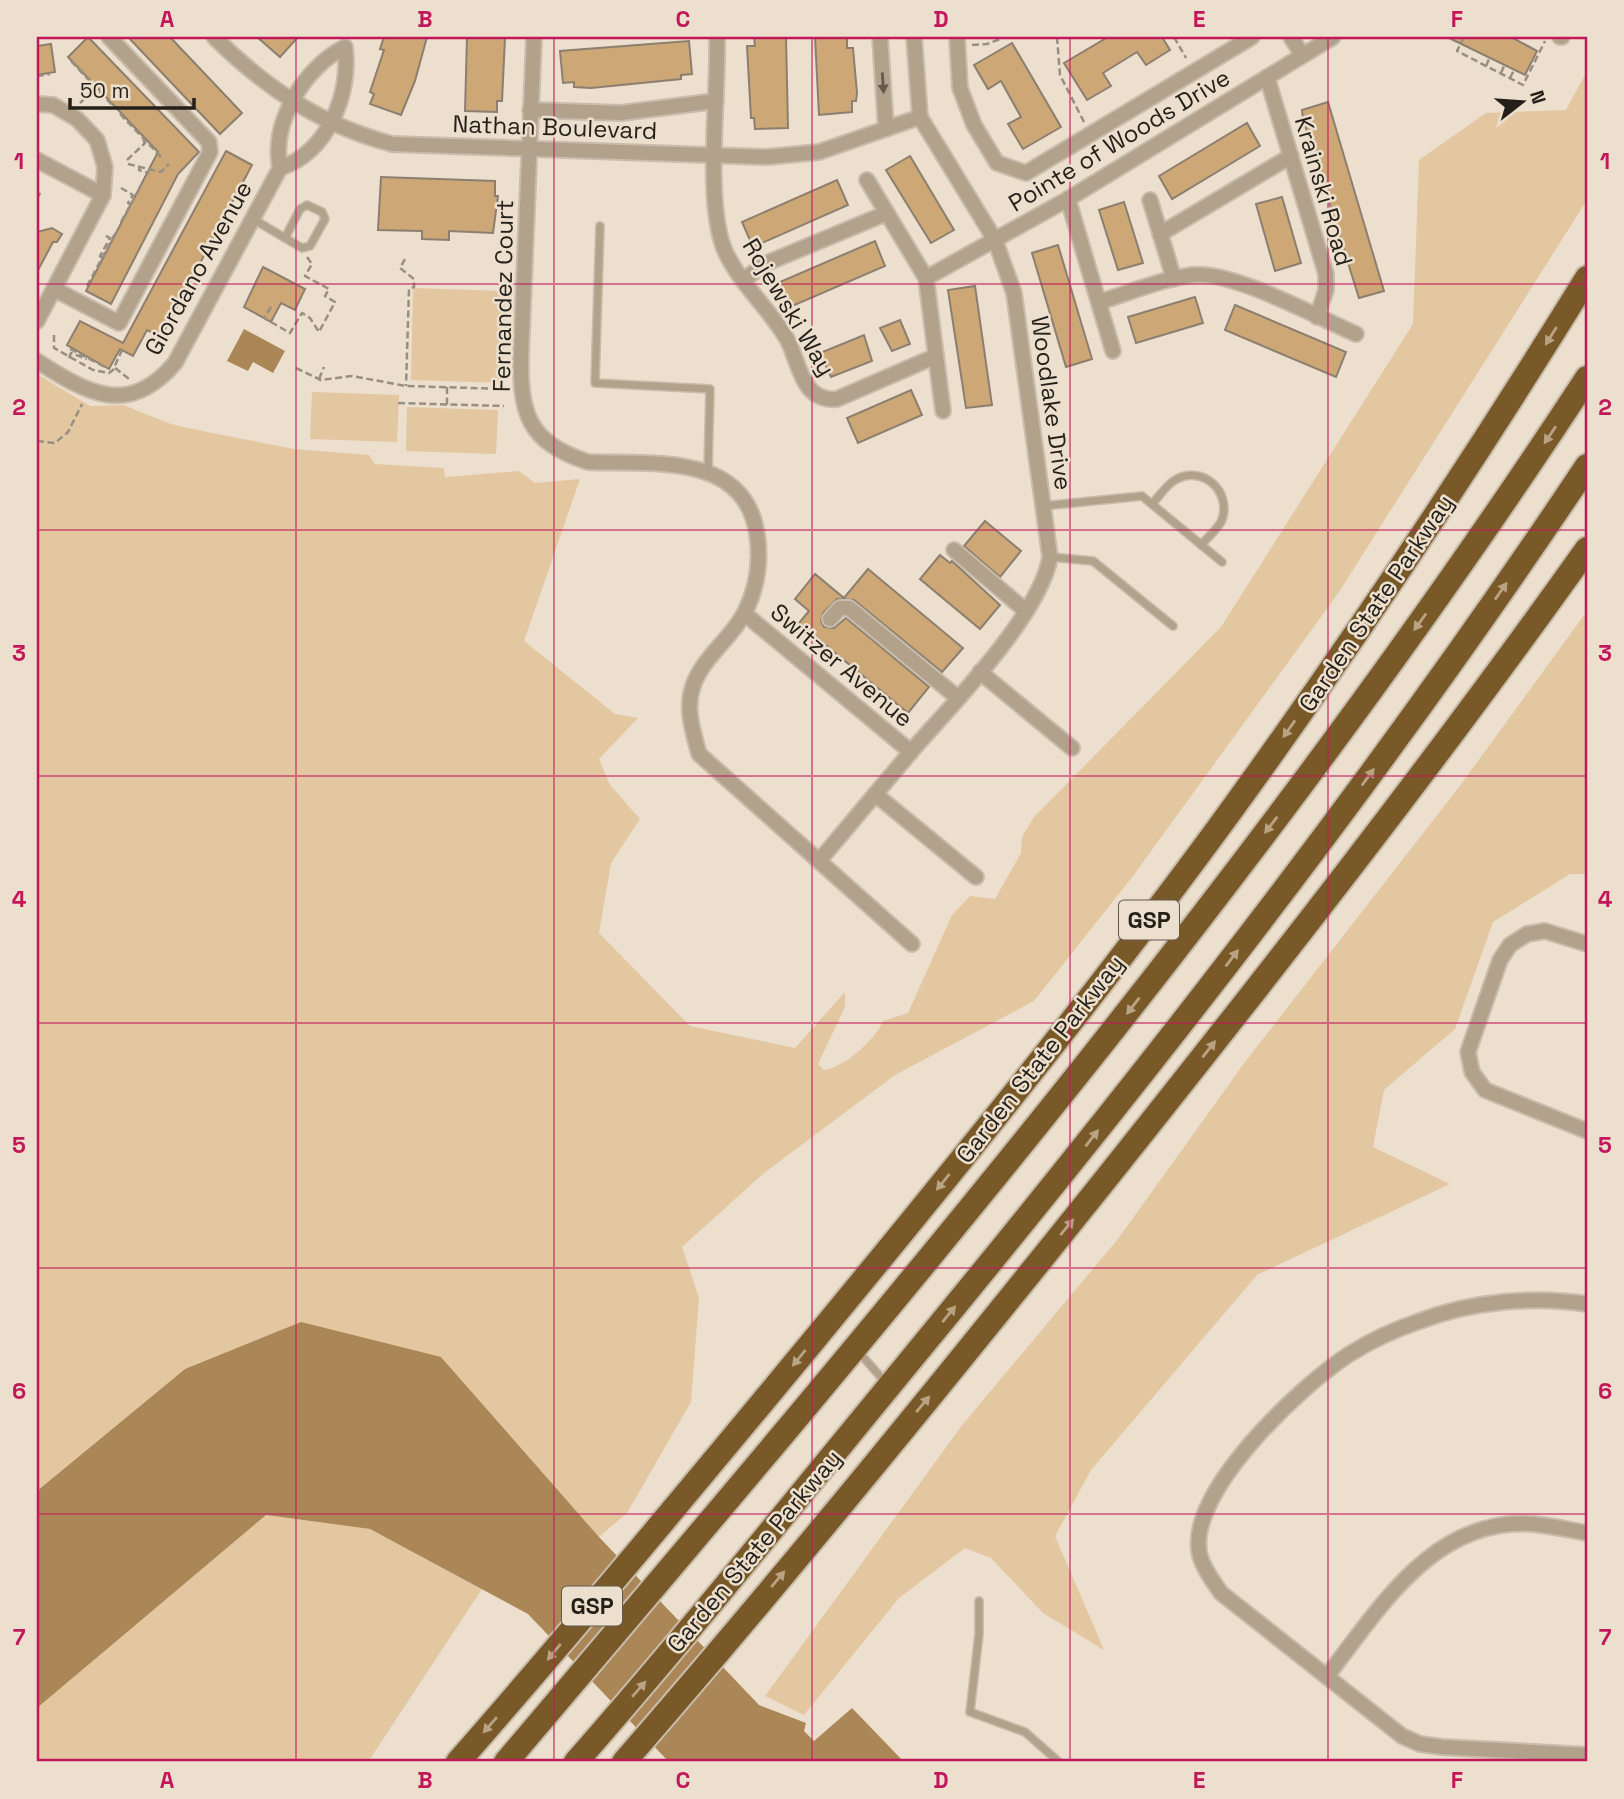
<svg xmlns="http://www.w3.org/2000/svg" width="1624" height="1799" viewBox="0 0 1624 1799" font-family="'Space Grotesk',sans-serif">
  <rect width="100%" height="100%" fill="#ecdfcd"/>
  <g fill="#e3c7a1">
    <path d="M1587,71v129l-248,392 -206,284 -99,125 -139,74 -131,98 -82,74 17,51 -8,104 -64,111 -28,24 -158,-180 -256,12 -148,122v-1117l53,32 33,-1 48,19 36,8 87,17 75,6 6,9 69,4 1,9 74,-6 16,12 45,-4 -56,162 91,73 23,4 -39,41 11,26 30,34 -29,44 -12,70 91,93 105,22 50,-56v15l-27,57 6,6c21,-3 51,-30 59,-49l25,-8 44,-98 18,-19 25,3 26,-46 1,-16 12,-20 187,-190 192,-303 6,-164 67,-47 80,-3z"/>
    <path d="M413,288l92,3 -2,92 -92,-3z"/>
    <path d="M312,392l87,3 -2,47 -87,-3z"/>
    <path d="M407,407l91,3 -2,44 -90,-3z"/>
    <path d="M1587,611v263h-17l-77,48 -38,107 -71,61 -11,57 77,37 -193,91 -166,195 -36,66 49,114 -61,-37 -52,-55 -26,-10 -66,50 -95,117 -39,-19 198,-272 155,-185 127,-177 214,-275z"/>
    <path d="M265,1515l105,14 112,60 -114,173h-331v-54z"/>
  </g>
  <g fill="#ab8757">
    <path d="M244,329l41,22 -12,22 -20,-11 -5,9 -21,-10z"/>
    <path d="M301,1322l140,35 158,180 160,168 47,18 -2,8 10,10 38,-33 52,54h-235l-141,-148 -158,-85 -104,-14 -229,193v-217l148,-122z"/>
  </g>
  <g fill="#cda876" stroke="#8c7f70" stroke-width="2">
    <path d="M88,37l111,115 -21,22 -67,130 -25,-13 72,-139 -90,-95z"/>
    <path d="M128,37h42l72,76 -22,21z"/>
    <path d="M257,37h41l-18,20z"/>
    <path d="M384,37h43l-12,44 -14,34 -31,-11 4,-10 -4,-2 14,-42 -4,-1z"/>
    <path d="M467,37l38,1 -3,63h-5v11l-32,-1z"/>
    <path d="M754,37h32l2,91 -33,1 -1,-11h-3l-4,-72h8z"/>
    <path d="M815,37h32v11h6l4,45 -1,8h-4v11l-33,3z"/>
    <path d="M1108,37h54l8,13 -24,15 -9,-13 -34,21 8,13 -24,14 -23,-37z"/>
    <path d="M1447,37h64l26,14 -12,24z"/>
    <path d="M689,41l3,33 -11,1v4l-90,9 -17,-1v-5l-11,1 -3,-32z"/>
    <path d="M1012,43l49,84 -38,22 -15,-25 13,-7 -20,-36 -13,8 -14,-24z"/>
    <path d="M51,44l4,28 -18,3v-29z"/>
    <path d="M1328,102l56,189 -25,7 -56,-179 -1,-9z"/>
    <path d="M1247,123l13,23 -88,53 -13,-23z"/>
    <path d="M226,151l26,14 -91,172 -14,-7 -14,26 -13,-7 -11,20 -42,-24 13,-24 43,22z"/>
    <path d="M910,156l44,74 -23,13 -45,-73z"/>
    <path d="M381,177l114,4v15h3l-5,37 -44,-2v9l-27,-1v-8l-44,-1z"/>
    <path d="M837,180l11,25 -95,42 -11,-25z"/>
    <path d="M1282,197l19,66 -26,8 -19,-67z"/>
    <path d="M1124,202l19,61 -25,7 -19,-60z"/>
    <path d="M52,228l10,6 -5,8h-4l-16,30v-40z"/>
    <path d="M875,241l10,25 -95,41 -10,-25z"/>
    <path d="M1058,245l34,114 -26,8 -34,-114z"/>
    <path d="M263,267l42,22 -10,21 -14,-7 -10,19 -27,-15z"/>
    <path d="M975,286l17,119 -26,3 -18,-118z"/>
    <path d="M1195,297l8,26 -67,20 -8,-26z"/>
    <path d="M1235,305l111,47 -10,25 -111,-47z"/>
    <path d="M900,320l10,24 -18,7 -12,-23z"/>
    <path d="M864,335l8,26 -41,16 -11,-24z"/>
    <path d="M911,390l11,25 -64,28 -11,-25z"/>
    <path d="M985,521l36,30 -21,26 -36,-31z"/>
    <path d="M940,555l10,8 2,-2 48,44 -20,24 -60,-50z"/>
    <path d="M868,569l95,79 -21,24 -88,-72 -17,-1 -14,14 -2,8 3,6 10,1 12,-10 83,69 -21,26 -109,-90 10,-12 -14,-12 20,-25 29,24z"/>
  </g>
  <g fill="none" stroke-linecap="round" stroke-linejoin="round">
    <g stroke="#c8bcac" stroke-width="10">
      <g id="service">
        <path d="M307,205l15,7 3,7 -15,27 -8,2 -17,-10 15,-29z"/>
        <path d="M253,219l32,19"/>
        <path d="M600,226l-5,157 115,6 -2,83"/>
        <path d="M1152,504c7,-7 14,-19 23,-24 27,-16 57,11 47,40 -4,9 -14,17 -21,25"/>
        <path d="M1043,506l99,-10 80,66"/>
        <path d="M1050,557l43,4 80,65"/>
        <path d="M857,1350l29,33"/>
        <path d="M979,1601v33l-9,78 55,20 34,30"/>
      </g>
    </g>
    <g stroke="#c8bcac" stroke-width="18">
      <g id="minor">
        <path d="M214,37c52,51 106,88 178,107l375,13 52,-5 101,-35"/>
        <path d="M534,37l-13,317c-1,59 6,88 67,108 63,3 156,-11 169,72 4,27 1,52 -12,78 -13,26 -43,46 -52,74 -8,23 0,45 6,68l213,190"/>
        <path d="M717,37c2,56 -13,165 8,214 15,33 44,57 62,88 13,24 14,63 50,60l99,-43"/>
        <path d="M880,37l6,92"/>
        <path d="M957,37l3,51 14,37 23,38 29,10 226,-136"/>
        <path d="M1291,37l11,18"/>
        <path d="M1560,37h2"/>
        <path d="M345,47c6,47 -17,105 -65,121 -9,-46 24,-100 65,-121z"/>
        <path d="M1267,77l59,197v16l-9,27"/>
        <path d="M37,104l16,1 24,14 20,21 8,27 -2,28 -66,126"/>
        <path d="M530,110l91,3 95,-12"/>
        <path d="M37,160l66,35"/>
        <path d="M867,180l59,98 17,133"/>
        <path d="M1068,199l45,152"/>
        <path d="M1150,200l24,79"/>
        <path d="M1160,234l131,-78"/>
        <path d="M926,278l142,-79 265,-162"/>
        <path d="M743,280l24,-17 120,-50"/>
        <path d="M54,289l65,34 91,-171 -1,-10 -100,-105"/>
        <path d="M1099,302c30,-9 62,-23 94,-27 38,-5 124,42 163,59"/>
        <path d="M37,361c50,32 91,57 138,2l105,-195"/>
        <path d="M954,550l72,61"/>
        <path d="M745,614l166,138"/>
        <path d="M830,619l10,-11h9l109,90"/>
        <path d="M980,672l92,76"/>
        <path d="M875,794l101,83"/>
        <path d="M819,861c32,-38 64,-76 96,-114 39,-44 126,-134 135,-190l-36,-264 -19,-53 -75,-123 -6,-80"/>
        <path d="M1587,944l-42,-13 -18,3 -17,11 -10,15 -32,92 4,20 13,18 102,41"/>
        <path d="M1587,1304c-54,-8 -115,-3 -167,17 -24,8 -50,20 -72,34 -47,31 -164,139 -148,201 4,14 13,25 21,37l181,143 18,8 22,3 145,8"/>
        <path d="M1327,1676c53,-68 107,-160 207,-152 18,2 36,6 53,9"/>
      </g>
    </g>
    <g stroke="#c8bcac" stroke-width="28">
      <g id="motorway">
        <path d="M458,1762c119,-136 235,-276 351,-416 141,-171 281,-343 413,-523 129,-177 250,-359 365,-545"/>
        <path d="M506,1762c379,-447 760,-893 1081,-1384"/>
        <path d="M576,1762c114,-130 223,-266 333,-400 238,-289 470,-584 678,-896"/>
        <path d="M624,1762c165,-190 324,-386 481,-582 165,-207 329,-416 482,-631"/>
      </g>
    </g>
    <g stroke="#988f81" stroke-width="2.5" stroke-dasharray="7 3.5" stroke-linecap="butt">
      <path d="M1057,37l3,38 24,47"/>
      <path d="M1174,37l12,21"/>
      <path d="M1464,37l-7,14 66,34 22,-44"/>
      <path d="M972,45l15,-1 19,-7"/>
      <path d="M71,61l43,46"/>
      <path d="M1486,66l4,-9"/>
      <path d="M1501,73l4,-9"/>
      <path d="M37,76l13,-2"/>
      <path d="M1510,78l4,-8"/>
      <path d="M80,103l11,-11 -4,-4 5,-5"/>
      <path d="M120,114l43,45"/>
      <path d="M127,160l18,-17 -3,-5"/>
      <path d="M128,164l33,8 8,-8"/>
      <path d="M140,166l-1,4 10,3"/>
      <path d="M121,188l12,7 -5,8 3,2"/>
      <path d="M37,199l4,-8"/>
      <path d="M121,222l19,-34"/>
      <path d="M102,258l-2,-2 10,-18 -6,-3"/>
      <path d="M405,259l-5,9 14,11v8l-5,2 -3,97"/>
      <path d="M87,286l30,-56"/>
      <path d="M271,307l-7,11 26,15 12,-20 8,5 9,14 16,-30 -10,-6 4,-7 -24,-13 7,-12 -5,-7"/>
      <path d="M54,335v13l39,22 16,3 4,-3 9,-20"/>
      <path d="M70,349l35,18"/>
      <path d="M69,358l2,-5 16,6"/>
      <path d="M115,368l14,11"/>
      <path d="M296,368l25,12 31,-4 54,10 98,3"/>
      <path d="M319,379l5,-12"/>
      <path d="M447,387v21"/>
      <path d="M398,403l106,3"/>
      <path d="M37,441l18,2 13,-11 14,-28"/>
    </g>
    <use href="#service" stroke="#b2a28c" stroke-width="7"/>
    <use href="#minor" stroke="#b2a28c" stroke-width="14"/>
    <use href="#motorway" stroke="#7a5928" stroke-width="24"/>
  </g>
  <defs><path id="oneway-solid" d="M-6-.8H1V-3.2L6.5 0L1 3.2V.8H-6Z" transform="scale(1.75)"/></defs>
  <use fill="#645a4c" href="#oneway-solid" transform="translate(883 83) rotate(86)"/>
  <g fill="#b9a383">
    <use href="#oneway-solid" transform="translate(1551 336) rotate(122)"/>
    <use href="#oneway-solid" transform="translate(1550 435) rotate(124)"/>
    <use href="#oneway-solid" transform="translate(1501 591) rotate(-55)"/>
    <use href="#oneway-solid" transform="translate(1420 622) rotate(126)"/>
    <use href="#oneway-solid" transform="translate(1289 729) rotate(125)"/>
    <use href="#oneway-solid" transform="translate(1368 777) rotate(-54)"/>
    <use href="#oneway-solid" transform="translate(1271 825) rotate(127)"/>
    <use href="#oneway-solid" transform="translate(1232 958) rotate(-53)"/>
    <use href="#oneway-solid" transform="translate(1133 1006) rotate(128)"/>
    <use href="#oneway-solid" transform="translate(1209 1049) rotate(-52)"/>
    <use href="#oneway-solid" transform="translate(1092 1138) rotate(-52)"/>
    <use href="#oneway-solid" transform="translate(943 1182) rotate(129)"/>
    <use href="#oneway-solid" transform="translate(1067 1227) rotate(-51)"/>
    <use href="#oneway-solid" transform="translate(949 1314) rotate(-51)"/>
    <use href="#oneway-solid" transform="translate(799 1358) rotate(129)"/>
    <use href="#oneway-solid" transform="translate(923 1404) rotate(-50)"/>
    <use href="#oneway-solid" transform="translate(778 1579) rotate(-50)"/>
    <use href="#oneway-solid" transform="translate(554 1652) rotate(130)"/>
    <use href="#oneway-solid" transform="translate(639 1689) rotate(-49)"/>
    <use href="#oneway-solid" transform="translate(490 1725) rotate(131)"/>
  </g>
  <path fill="none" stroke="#c2185b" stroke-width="2" stroke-opacity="0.55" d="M296,37v1725M554,37v1725M812,37v1725M1070,37v1725M1328,37v1725M37,284h1550M37,530h1550M37,776h1550M37,1023h1550M37,1268h1550M37,1514h1550"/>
  <g text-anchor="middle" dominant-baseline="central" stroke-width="5" stroke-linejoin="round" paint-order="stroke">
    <g fill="#ecdfcd" stroke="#60594e" stroke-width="2">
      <rect x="1119" y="900.5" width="60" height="39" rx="5"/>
      <rect x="562" y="1586.5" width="60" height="39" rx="5"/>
    </g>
    <g font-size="23" font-weight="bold" fill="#241f18">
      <text x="1149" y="920">GSP</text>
      <text x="592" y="1606">GSP</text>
    </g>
    <g font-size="24" fill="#241f18" stroke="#ecdfcd">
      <text transform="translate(555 127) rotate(2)">Nathan Boulevard</text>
      <text transform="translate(1119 140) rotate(-31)">Pointe of Woods Drive</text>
      <text transform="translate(1324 191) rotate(74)">Krainski Road</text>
      <text transform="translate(198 268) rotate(-61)">Giordano Avenue</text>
      <text transform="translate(503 296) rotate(-89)">Fernandez Court</text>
      <text transform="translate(789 307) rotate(59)">Rojewski Way</text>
      <text transform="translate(1052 403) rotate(82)">Woodlake Drive</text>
      <text transform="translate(1376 603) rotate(-56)">Garden State Parkway</text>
      <text transform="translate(842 665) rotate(40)">Switzer Avenue</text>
      <text transform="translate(1040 1059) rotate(-52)">Garden State Parkway</text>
      <text transform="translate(754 1551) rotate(-50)">Garden State Parkway</text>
    </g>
  </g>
  <rect width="1624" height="1799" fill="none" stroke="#ecdfcd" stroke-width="77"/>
  <g transform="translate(1522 102) rotate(73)" stroke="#ecdfcd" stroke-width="5" paint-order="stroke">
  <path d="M0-5L12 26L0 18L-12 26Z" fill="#241f18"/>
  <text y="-10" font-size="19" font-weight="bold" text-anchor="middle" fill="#241f18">N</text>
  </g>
  <path d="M70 98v10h124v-10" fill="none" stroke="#241f18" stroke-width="3.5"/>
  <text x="80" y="98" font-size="21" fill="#241f18" stroke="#ecdfcd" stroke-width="5" paint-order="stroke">50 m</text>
  <rect x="38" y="38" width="1548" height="1722" fill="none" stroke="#c2185b" stroke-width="2.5"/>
  <g font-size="23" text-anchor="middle" font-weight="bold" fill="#c2185b">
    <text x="167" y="27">A</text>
    <text x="425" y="27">B</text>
    <text x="683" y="27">C</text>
    <text x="941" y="27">D</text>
    <text x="1199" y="27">E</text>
    <text x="1457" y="27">F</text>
    <text x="19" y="169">1</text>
    <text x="1605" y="169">1</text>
    <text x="19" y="415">2</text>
    <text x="1605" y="415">2</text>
    <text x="19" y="661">3</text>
    <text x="1605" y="661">3</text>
    <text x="19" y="907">4</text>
    <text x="1605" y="907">4</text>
    <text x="19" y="1153">5</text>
    <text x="1605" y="1153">5</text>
    <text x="19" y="1399">6</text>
    <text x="1605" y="1399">6</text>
    <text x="19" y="1645">7</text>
    <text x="1605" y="1645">7</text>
    <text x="167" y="1788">A</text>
    <text x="425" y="1788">B</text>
    <text x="683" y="1788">C</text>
    <text x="941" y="1788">D</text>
    <text x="1199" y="1788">E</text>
    <text x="1457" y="1788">F</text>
  </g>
</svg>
